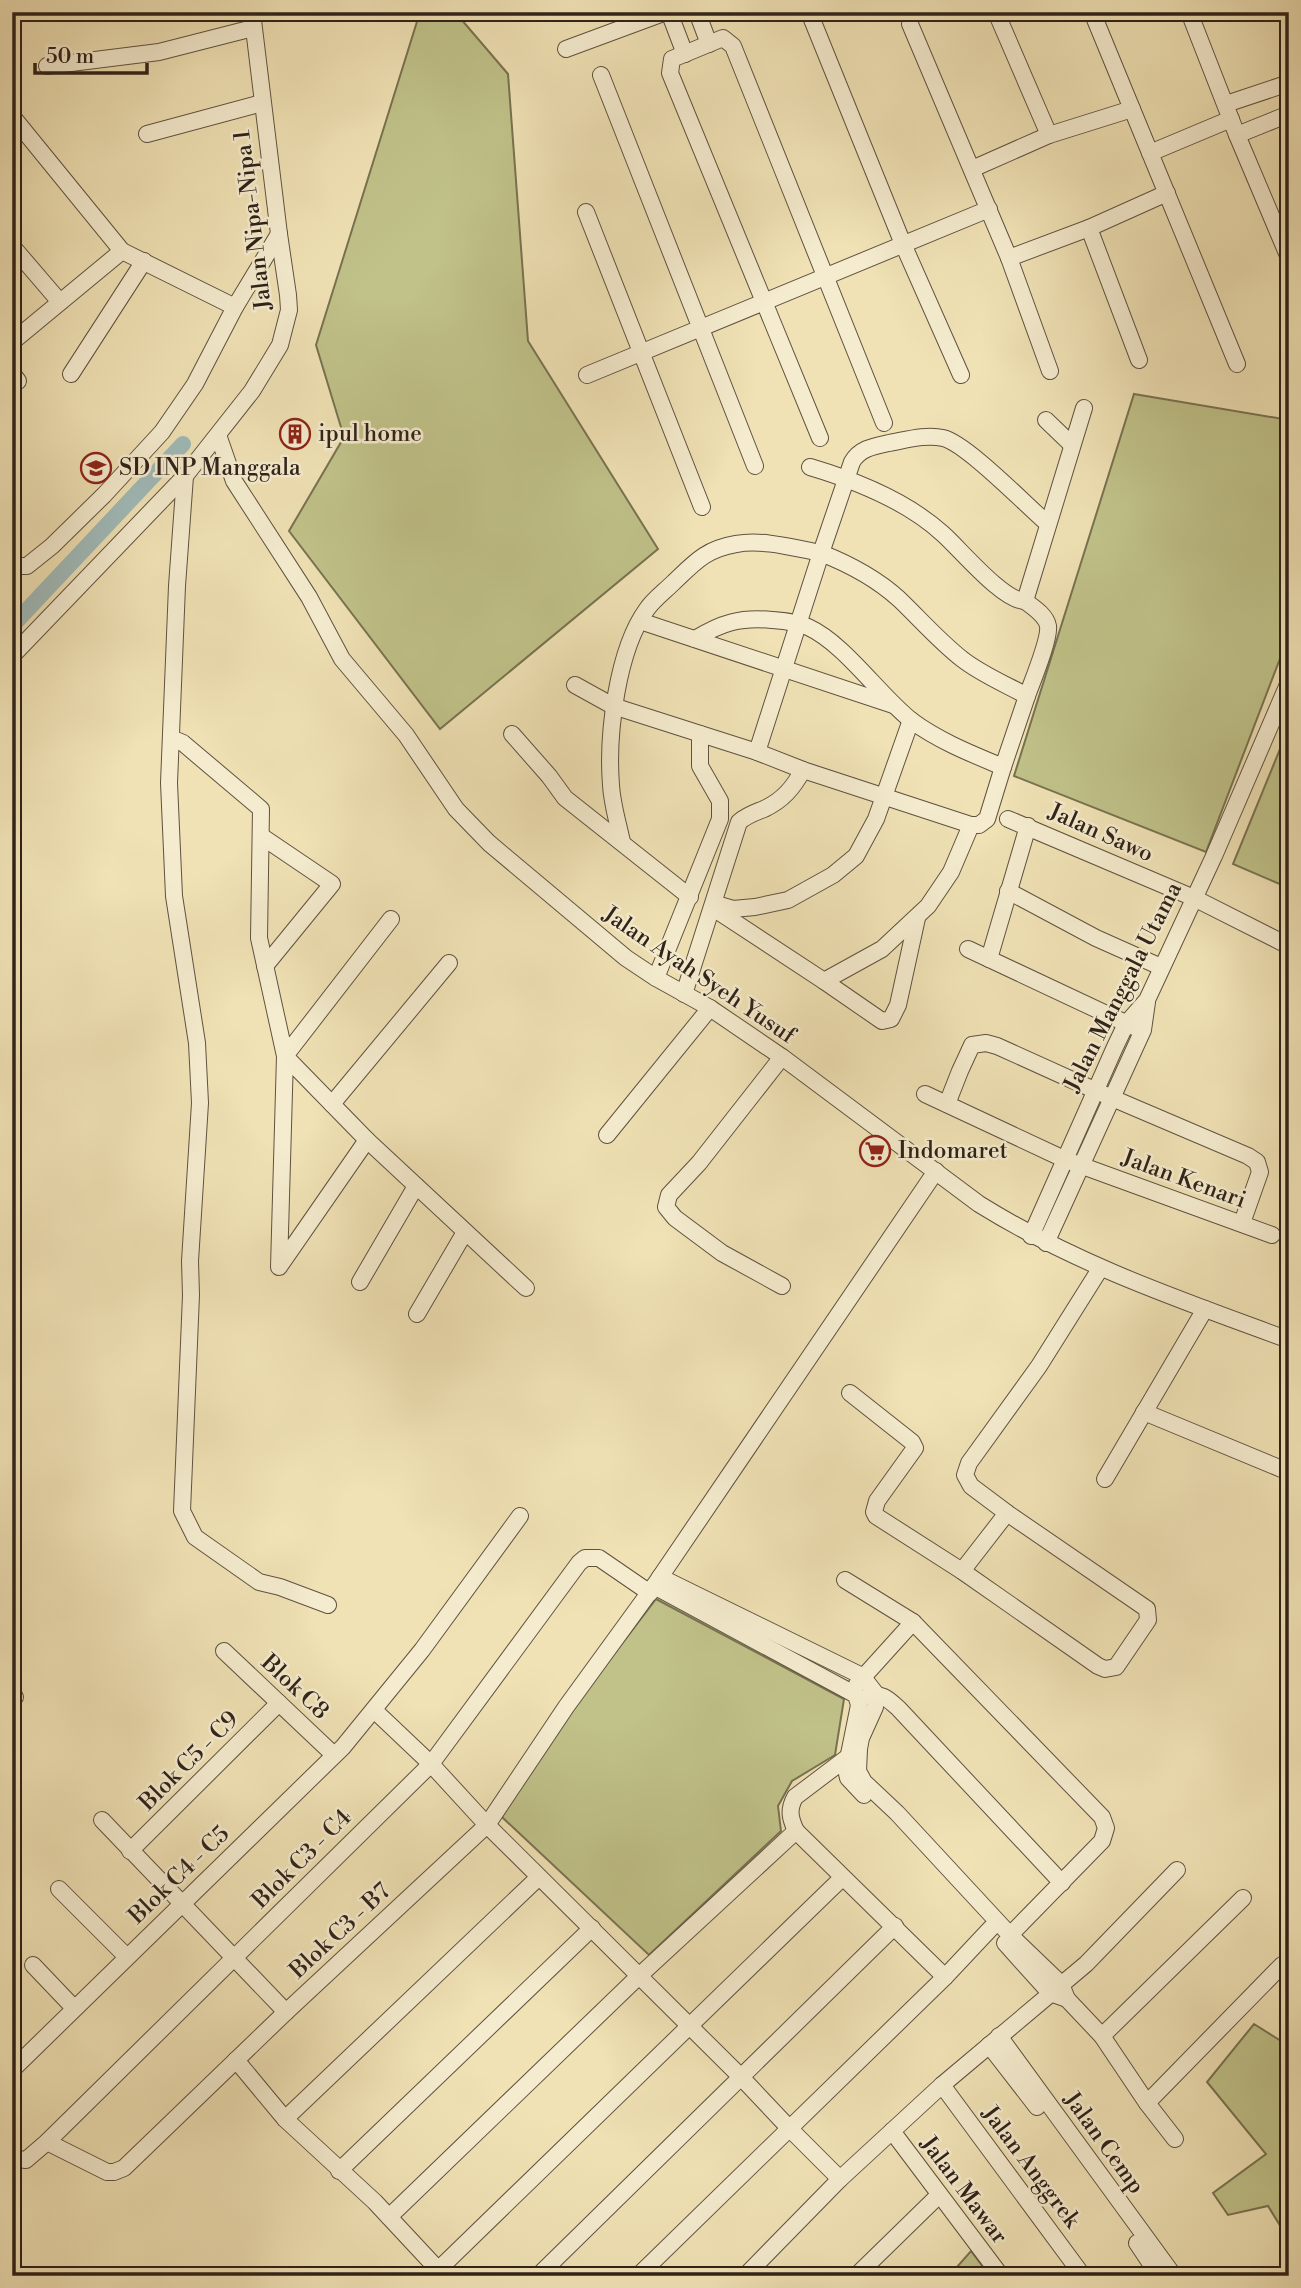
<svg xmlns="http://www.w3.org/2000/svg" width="1301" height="2288" viewBox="0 0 1301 2288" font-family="'Libre Bodoni',serif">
  <rect width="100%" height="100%" fill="#f0e2b5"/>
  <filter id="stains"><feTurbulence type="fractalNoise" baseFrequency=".00286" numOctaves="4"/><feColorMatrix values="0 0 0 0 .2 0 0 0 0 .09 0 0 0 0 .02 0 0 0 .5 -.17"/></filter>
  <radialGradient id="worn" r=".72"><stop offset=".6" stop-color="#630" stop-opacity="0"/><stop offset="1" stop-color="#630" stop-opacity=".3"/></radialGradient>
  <g fill="#c0c289" stroke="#787251" stroke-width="2">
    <path d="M420,12h35l53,62 20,267 130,208 -218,180 -151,-198 55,-94 -28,-92z"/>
    <path d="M1134,394l155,26v215l-83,217 -192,-76z"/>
    <path d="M1289,727v161l-56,-24z"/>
    <path d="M656,1599l188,100 -9,56 -43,26 -14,25 3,25 -132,124 -147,-138 58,-92z"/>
    <path d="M1254,2024l35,22v194l-21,-34 -40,9 -15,-22 53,-39 -59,-72z"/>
    <path d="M971,2251l19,25h-41z"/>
  </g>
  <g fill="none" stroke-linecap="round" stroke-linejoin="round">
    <path stroke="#a0bab9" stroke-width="16" d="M12,626l171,-182"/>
    <g stroke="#5f5240" stroke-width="18">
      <g id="minor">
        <path d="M669,12l16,42"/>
        <path d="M697,12l12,32"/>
        <path d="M809,12l94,232 58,131"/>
        <path d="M996,12l53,123"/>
        <path d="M1092,12l145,352"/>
        <path d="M1189,12l48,123 52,123"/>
        <path d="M1289,12v1"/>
        <path d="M910,24l99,234 41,113"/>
        <path d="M566,49l100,-37"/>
        <path d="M47,66l112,-14 94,-24"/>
        <path d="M601,75l154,391"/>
        <path d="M1226,104l63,-21"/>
        <path d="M12,116l110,135 113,56"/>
        <path d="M147,134l115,-31"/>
        <path d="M1237,135l52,-21"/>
        <path d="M1150,153l81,-34"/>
        <path d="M972,169l77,-34 83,-26"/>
        <path d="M586,212l116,295"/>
        <path d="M1089,228l50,132"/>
        <path d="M12,246l48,56"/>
        <path d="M1009,258l80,-30 78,-35"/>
        <path d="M12,342l110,-91"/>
        <path d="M12,373l6,8"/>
        <path d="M71,374l73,-113"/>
        <path d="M587,375l402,-166"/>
        <path d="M1046,420l26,25"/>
        <path d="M218,435l16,46 75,116 33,62 64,76 50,74 33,34 137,115 30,20 54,30 72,49 197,147c98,61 202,96 310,136"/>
        <path d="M820,438l-150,-365 2,-14 51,-21 10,8 151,377"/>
        <path d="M810,467c47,14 97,34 133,67 18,16 60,67 82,67l59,-193"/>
        <path d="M185,476l-8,110 -8,197 5,113 23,147 3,60 -10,158 1,34 -9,216 13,26 64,45 21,5 48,18"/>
        <path d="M12,566h15l25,-20 52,-51 58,-63 33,-48 40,-77 44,-73"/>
        <path d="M640,621l253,84"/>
        <path d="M695,639c26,-16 45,-22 77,-19 12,1 25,2 36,7 37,17 71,68 104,94 27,20 60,33 91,46l24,-71"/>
        <path d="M12,656l173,-180 67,-85 28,-46 9,-35 -1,-15 -9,-61 -27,-222"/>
        <path d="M575,685l38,21 144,46 46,18 168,55h8l8,-6 16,-52"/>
        <path d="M512,734l37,42 16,22 125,99"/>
        <path d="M171,738l12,5 78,66 -2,129 26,118 106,-137"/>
        <path d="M757,752l64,-199c28,11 56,26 78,46 21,20 40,42 63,60 19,15 43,25 65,37 5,-14 23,-57 21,-70 -2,-11 -15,-19 -23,-25"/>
        <path d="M1008,819l186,79 95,48"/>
        <path d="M261,836l71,48 -67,82"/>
        <path d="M622,842c-4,-19 -10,-38 -11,-57 -4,-50 6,-135 36,-176 7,-10 18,-18 27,-27 21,-20 32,-33 62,-38 27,-5 58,4 85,9l31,-91c8,-14 23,-16 37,-19 17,-3 37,-9 54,-5 23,5 84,68 105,86"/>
        <path d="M1008,891l88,47 65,29"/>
        <path d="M716,904l17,5 22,-2 33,-7 45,-25 23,-19 20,-37 35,-99"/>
        <path d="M713,908l111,73 58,-32 46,-43 23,-34 20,-47"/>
        <path d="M968,949l166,78"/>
        <path d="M989,959l39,-133"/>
        <path d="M656,978l64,-159v-18l-20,-35v-32"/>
        <path d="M824,981l58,40 9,-2 7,-14 19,-87"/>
        <path d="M684,994l55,-172c8,-7 15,-9 25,-13 19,-9 29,-21 39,-39"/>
        <path d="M285,1056l82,84 -88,127z"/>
        <path d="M782,1057l-83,106 -30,32 -3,12 9,11 47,35 60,33"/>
        <path d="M925,1094l141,66 206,75"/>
        <path d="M332,1104l117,-141"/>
        <path d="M947,1104l13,-33 12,-26 14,-2 11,3 115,52 136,58 9,6 3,10 -18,51"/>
        <path d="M607,1135l103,-127"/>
        <path d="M367,1140l159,148"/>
        <path d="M1031,1236l84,-189 11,-23 21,-24 67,-144 75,-174"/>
        <path d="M1046,1243l97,-213 4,-28"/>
        <path d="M360,1282l56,-96"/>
        <path d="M417,1314l48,-82"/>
        <path d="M850,1393l62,49 3,6 -38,53 -3,11 2,4 86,55 136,95 7,3 11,-2 32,-47 -1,-11 -140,-96 -36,-27 -6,-11 4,-12 70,-97 61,-97"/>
        <path d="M1144,1412l140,58"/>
        <path d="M1105,1479l100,-170"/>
        <path d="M962,1571l45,-58"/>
        <path d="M660,1577l202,99 14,18 -1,13 -14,31 -2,11 -1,22 6,11 33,31 113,122 51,49 6,15 35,37 45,67 28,36"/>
        <path d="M845,1580l68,42"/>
        <path d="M654,1586l202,109 3,10 -13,64 2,9 16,17"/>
        <path d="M224,1651l110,104"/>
        <path d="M857,1684l56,-62 189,195 4,11 -4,13 -92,94"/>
        <path d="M12,1695l3,2"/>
        <path d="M868,1696c14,-4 21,4 31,13l163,174"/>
        <path d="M374,1710l57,54 56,61 253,251 50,53 50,50"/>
        <path d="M102,1820l184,192"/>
        <path d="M796,1831c-6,-13 -8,-21 -1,-34l53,-40"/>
        <path d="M130,1851l149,-148"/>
        <path d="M59,1889l68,68"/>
        <path d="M1005,1943l45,50 17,6"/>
        <path d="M33,1965l41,43"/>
        <path d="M999,2036l175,240"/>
        <path d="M1102,2036l141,-138"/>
        <path d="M989,2045l48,62"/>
        <path d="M236,2060l49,59 90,83 69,74"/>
        <path d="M12,2070l331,-323 79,-97 98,-134"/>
        <path d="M942,2085l141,191"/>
        <path d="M1147,2103l135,-138"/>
        <path d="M285,2119l254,-242"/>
        <path d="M892,2131l109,145"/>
        <path d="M47,2142l60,30h7l10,-4 162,-156 201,-187 79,-118 88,-121 282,-415"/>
        <path d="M12,2153l6,6 8,1 21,-18 384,-378 148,-201 6,-5h14l51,35"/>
        <path d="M339,2171l253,-243"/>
        <path d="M389,2217l250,-241 157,-145 149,146"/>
        <path d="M1137,2243l22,33"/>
        <path d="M438,2270l404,-392"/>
        <path d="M538,2276l357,-350"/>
        <path d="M638,2276l307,-299 46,-49"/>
        <path d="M745,2276l95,-97 102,-94 144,-121 91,-94"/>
        <path d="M856,2276l83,-81"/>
      </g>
    </g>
    <use href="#minor" stroke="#f5eccf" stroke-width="16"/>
  </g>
  <defs>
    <g id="building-ring" transform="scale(1.575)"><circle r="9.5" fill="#f5eccf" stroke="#8f2418" stroke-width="1.5"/><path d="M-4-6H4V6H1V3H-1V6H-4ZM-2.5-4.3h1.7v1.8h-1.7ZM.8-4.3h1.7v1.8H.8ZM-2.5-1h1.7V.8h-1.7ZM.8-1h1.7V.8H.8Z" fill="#8f2418"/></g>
    <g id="school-ring" transform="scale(1.575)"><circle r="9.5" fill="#f5eccf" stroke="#8f2418" stroke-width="1.5"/><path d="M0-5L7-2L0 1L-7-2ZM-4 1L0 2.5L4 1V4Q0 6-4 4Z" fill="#8f2418"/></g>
    <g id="supermarket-ring" transform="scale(1.575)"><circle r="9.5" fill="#f5eccf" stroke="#8f2418" stroke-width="1.5"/><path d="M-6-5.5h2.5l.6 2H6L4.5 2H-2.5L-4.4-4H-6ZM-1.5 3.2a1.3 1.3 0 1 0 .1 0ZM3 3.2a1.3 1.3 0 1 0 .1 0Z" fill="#8f2418"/></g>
  </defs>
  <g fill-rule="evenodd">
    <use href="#building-ring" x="295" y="434"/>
    <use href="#school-ring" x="96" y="468"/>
    <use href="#supermarket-ring" x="875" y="1151"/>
  </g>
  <g text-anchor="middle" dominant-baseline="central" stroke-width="5" stroke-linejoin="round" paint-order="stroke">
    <g font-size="23" fill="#2f2219" stroke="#f5eccf">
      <text transform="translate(253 220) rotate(-97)">Jalan Nipa-Nipa 1</text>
      <text transform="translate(1101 833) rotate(24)">Jalan Sawo</text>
      <text transform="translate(699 975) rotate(34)">Jalan Ayah Syeh Yusuf</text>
      <text transform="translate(1123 987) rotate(-63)">Jalan Manggala Utama</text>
      <text transform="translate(1184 1179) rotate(20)">Jalan Kenari</text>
      <text transform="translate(295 1687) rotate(43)">Blok C8</text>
      <text transform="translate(189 1761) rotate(-45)">Blok C5 - C9</text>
      <text transform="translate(302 1859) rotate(-45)">Blok C3 - C4</text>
      <text transform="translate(179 1875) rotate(-44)">Blok C4 - C5</text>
      <text transform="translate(340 1931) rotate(-43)">Blok C3 - B7</text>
      <text transform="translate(1104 2143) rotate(54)">Jalan Cemp</text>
      <text transform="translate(1031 2167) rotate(53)">Jalan Anggrek</text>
      <text transform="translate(964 2190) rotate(53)">Jalan Mawar</text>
    </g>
    <g font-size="23" fill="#2f2219" stroke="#f5eccf" text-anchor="start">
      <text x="318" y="434">ipul home</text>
      <text x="119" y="468">SD INP Manggala</text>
      <text x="898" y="1151">Indomaret</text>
    </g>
  </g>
  <rect width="1301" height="2288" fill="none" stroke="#f0e2b5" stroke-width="42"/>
  <rect x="14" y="14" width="1273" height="2260" fill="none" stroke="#2f2219" stroke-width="3.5"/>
  <rect x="21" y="21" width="1259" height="2246" fill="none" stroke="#2f2219" stroke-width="2"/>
  <path d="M35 63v10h112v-10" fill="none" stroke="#2f2219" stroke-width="3.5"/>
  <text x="46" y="63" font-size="21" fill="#2f2219" stroke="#f5eccf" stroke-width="5" paint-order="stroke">50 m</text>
  <rect width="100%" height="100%" filter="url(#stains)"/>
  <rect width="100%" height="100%" fill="url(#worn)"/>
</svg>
